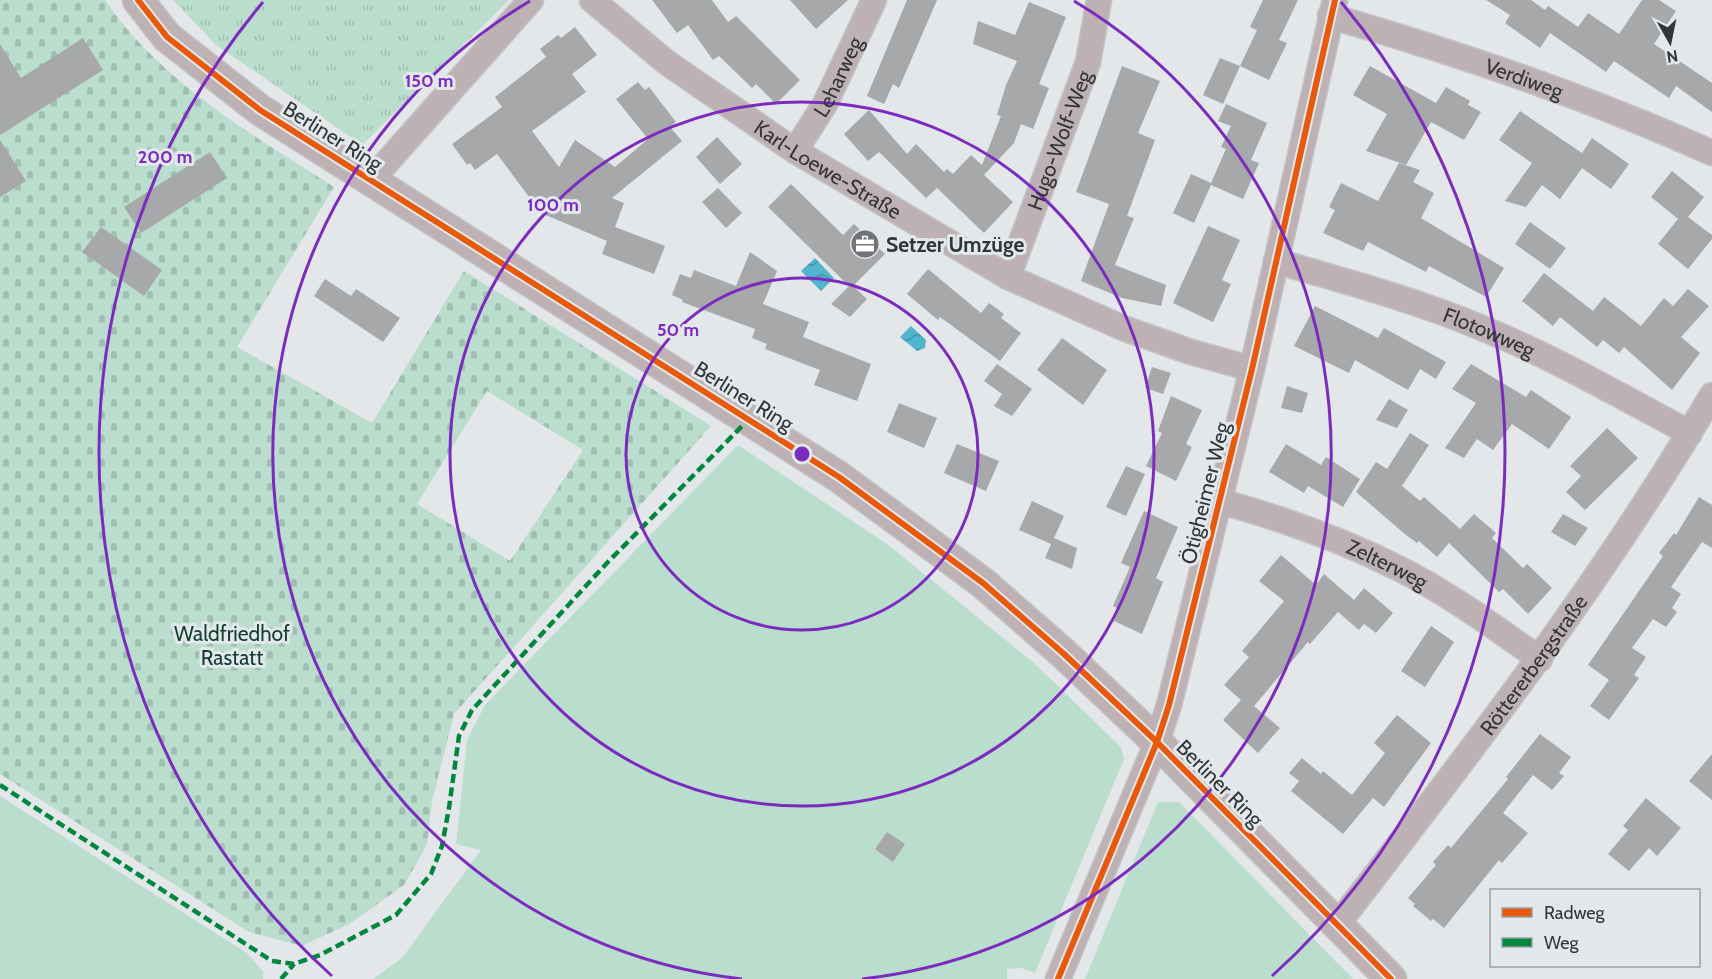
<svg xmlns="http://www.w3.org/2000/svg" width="1712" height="979" viewBox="0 0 1712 979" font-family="Cabin,sans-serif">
  <defs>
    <pattern id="cemetery-stones" width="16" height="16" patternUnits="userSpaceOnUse" patternTransform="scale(1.5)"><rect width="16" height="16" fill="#bbddce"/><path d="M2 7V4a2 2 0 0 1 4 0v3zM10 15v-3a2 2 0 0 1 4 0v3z" fill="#a1beb2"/></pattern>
    <pattern id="park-tufts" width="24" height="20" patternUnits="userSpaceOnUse" patternTransform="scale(1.5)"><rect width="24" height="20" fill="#bbddce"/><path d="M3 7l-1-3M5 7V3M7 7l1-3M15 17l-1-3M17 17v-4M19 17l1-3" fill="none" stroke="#a1beb2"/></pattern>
    <pattern id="water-waves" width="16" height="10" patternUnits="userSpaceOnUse" patternTransform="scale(1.5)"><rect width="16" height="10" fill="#52b5cf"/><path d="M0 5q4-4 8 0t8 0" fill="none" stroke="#4594a9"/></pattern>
  </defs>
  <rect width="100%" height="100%" fill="#e4e7ea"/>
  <g fill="#bbddce">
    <path d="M738,445l149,99 147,119 87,84 3,12 -89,214 -13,-5 -15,1v10h-634l29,-21 79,-108 -25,-6 11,-104 18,-35z"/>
    <path d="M0,796l247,157 16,18v8h-263z"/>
    <path d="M1158,802h21l174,177h-268z"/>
  </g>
  <path fill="url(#cemetery-stones)" fill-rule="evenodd" d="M0,0h105c57,83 146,134 229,187l-97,160 135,76 92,-152 247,155 -257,288 -22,87 -5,44 -23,40 -53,38 -49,23 -53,-14 -249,-158zM487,391l96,59 -73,111 -93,-57z"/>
  <path fill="url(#park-tufts)" d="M173,0h336l-147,145 -146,-100z"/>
  <g fill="url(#water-waves)">
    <path d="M815,258l19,20 -13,13 -20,-20z"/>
    <path d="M911,326l15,14 -1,8 -8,3 -17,-14z"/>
  </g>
  <g fill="#a7a8a9">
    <path d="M652,0h60l16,22 8,-6 64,64 -24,24 -20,-20 -4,4 -33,-32 -6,4 -25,-35 -11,8z"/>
    <path d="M790,0h58l-32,29z"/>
    <path d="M907,0h30l-38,88 -6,-4 -9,20 -17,-8z"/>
    <path d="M1263,0h35l-19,40 8,3 -18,37 -29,-14 17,-36 -7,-3z"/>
    <path d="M1486,0h45l14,10 3,-4 30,21 10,-14 31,21 23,-34h17l17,11 -22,33 58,39v29l-36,-26 -7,12 -55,-37 -8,11 -56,-39 -10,15 -35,-25 5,-8z"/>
    <path d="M1029,2l37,15 -27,67 10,4 -16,41 -12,-5 -7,19 -30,32 29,27 -29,31 -47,-45 -11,10 -47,-46 -11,9 -24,-27 25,-24 38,44 9,-10 28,28 3,-3 6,5 18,-19 11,10 19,-49 -4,-1 9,-30 11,-24 -44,-17 5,-23 37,14z"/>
    <path d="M575,27l22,28 -25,19 14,18 -54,39 27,36 16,-27 40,27 33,-28 -32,-40 22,-17 7,8 4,-3 27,35 -6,5 12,14 -70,57 12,5 -9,24 50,19 -11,28 -52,-20 5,-13 -66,-28 -44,-59 -22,16 -5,-7 -3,2 -15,-21 50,-37 -7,-10 51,-40 -6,-8 18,-14 3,3z"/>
    <path d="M83,38l20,32 -103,65v-91l21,34z"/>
    <path d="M1220,58l20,8 -17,38 -20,-9z"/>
    <path d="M1122,66l38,15 -22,52 17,7 -28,76 7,2 -19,47 51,20 -5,21 -39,-8 -41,-17 28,-77 -33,-12z"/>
    <path d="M1370,66l66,37 10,-16 24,14 -2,4 13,7 -17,28 -33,-18 -25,43 -40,-14 21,-37 -34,-19z"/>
    <path d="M1226,104l41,19 -16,37 8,3 -16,36 -32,-14 -17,38 -21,-10 18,-39 20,9 15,-34 -5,-2 10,-21 -13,-5z"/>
    <path d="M1520,111l62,42 10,-15 37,26 -18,25 -29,-21 -22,31 -18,-14 -16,22 -21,-6 27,-38 -33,-23z"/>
    <path d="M717,137l25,27 -22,20 -24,-27z"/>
    <path d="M0,140l26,41 -26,16z"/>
    <path d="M210,152l17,26 -86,55 -17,-26z"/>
    <path d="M1399,163l21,7 -7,12 21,11 -13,25 83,50 -18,29 -57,-31 -3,6 -58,-30 -5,9 -40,-18 12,-23 -6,-3 12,-24 37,18z"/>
    <path d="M1672,171l32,26 -16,20 24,18v4l-24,30 -30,-25 20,-25 -27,-22z"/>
    <path d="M791,184l52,51 11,-11 31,30 -32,32 14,13 -17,18 -19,-13 18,-18 -81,-79z"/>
    <path d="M718,188l24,25 -16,15 -24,-26z"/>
    <path d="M1530,222l36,26 -16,21 -35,-25z"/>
    <path d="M1208,226l32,14 -18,40 9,4 -18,38 -40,-19z"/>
    <path d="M101,227l61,43 -18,26 -62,-44z"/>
    <path d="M750,252l27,19 -14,33 46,18 -6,15 68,27 -14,37 -43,-16 6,-15 -55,-21 2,-5 -15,-6 3,-9 -73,-27 1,-2 -11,-5 8,-21 11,4 3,-8 42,16z"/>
    <path d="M928,269l53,44 8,-10 15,11 -3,4 20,15 -21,28 -60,-44 -2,3 -31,-26z"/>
    <path d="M1544,273l49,38 11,-14 37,29 23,-28 9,8 15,-17 21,17 -28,31 19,16 -28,37 -48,-43 -5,6 -16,-13 -6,7 -37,-30 -7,9 -31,-25z"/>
    <path d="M325,279l26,17 5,-7 44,29 -17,24 -69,-46z"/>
    <path d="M1315,306l63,32 6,-10 62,34 -10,17 -16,-10 -12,21 -53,-30 -6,13 -55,-27z"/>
    <path d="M1062,338l45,32 -24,35 -46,-35z"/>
    <path d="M997,364l35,25 -20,27 -18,-10 8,-12 -18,-13z"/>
    <path d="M1471,364l55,33 5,-7 40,27 -22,32 -37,-25 -19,26 -16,-11 -13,19 -19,-10 31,-45 -24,-14z"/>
    <path d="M1152,367l19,6 -8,21 -18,-6z"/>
    <path d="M1287,386l21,7 -6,20 -21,-5z"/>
    <path d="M1171,396l31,14 -16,34 6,3 -16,34 -30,-15 16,-33 -4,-2z"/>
    <path d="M1389,399l19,11 -11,18 -21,-8z"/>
    <path d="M899,403l38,15 -13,30 -37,-16z"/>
    <path d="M1607,428l31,30 -53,52 -19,-18 15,-16 -11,-10z"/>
    <path d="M1410,433l19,12 -27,41 18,15 4,-4 36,32 14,-15 22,19 -4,5 31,30 4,-4 25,24 -24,26 -25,-25 -4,3 -50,-49 -12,14 -18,-16 -2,2 -11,-8 -50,-43 20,-30 11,7z"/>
    <path d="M957,444l42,17 -13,30 -42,-18z"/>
    <path d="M1286,444l35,21 5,-8 34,22 -17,28 -35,-21 -4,7 -35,-21z"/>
    <path d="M1126,466l19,8 -19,42 -20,-9z"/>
    <path d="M1699,497l13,8v43l-10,-6 -31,45 10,7 -9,14 5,4 -11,15 -13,-8 -21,29 14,9 -12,18 5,3 -30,42 -19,-14 19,-26 -21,-15 75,-109 -4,-3 15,-20 2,2z"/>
    <path d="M1032,501l32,15 -10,22 23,10 -5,21 -27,-11 6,-14 -32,-14z"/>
    <path d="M1144,511l34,16 -22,51 7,4 -21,52 -28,-13 5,-12 -6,-3 17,-39 -9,-4z"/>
    <path d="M1563,514l25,14 -13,18 -24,-14z"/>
    <path d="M1281,555l35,30 8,-11 30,26 10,-12 29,25 -17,20 -12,-9 -5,6 -21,-18 -28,32 -2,-2 -54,64 26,22 -22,25 -35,-33 18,-20 -17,-15 25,-28 -7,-6 42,-50 -25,-20z"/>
    <path d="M1431,626l23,16 -29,45 -24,-16z"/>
    <path d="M1397,715l34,28 -47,64 -11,-9 -30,36 -52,-43 8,-10 -10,-8 13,-15 19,16 2,-3 29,24 33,-42 -11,-10z"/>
    <path d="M1540,734l31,23 -12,16 5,3 -12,14 -19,-15 -30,38 25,20 -26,30 -3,-3 -55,68 -11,-9 -2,2 -18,-15 2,-2 -7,-6 28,-33 -3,-3 15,-17 3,3 57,-69 -2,-2z"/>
    <path d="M1712,754v46l-23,-19z"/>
    <path d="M1646,798l35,30 -24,28 -8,-8 -20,23 -21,-17 20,-24 -5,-4z"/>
    <path d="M887,832l18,12 -12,18 -18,-13z"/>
  </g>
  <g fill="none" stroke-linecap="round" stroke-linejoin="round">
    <g stroke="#c1c3c5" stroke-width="27">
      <g id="minor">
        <path id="s1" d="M592,0l74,62 129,89 213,126 115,51 65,23 64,18"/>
        <path id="s2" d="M1330,16c131,38 258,81 382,137"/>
        <path id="s3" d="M795,151l30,-47 49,-104"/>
        <path d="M372,179l159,-179"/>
        <path id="s4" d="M1276,261c68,20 136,38 201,65 73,29 143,70 213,107"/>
        <path id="s5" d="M1008,277l80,-215 11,-62"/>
        <path id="s6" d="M1219,501c62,17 121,38 179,67 50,25 96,59 142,91"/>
        <path id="s7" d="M1337,925c133,-172 265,-343 375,-530"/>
        <path d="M1058,979l99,-237 12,-37 83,-336 83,-369"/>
      </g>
    </g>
    <g stroke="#c1c3c5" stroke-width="33">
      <path id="tertiary" d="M138,0l29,37 93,73 579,367 144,106 81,71 93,88 234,237"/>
    </g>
    <use href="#minor" stroke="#beb1b4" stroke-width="24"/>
    <use href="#tertiary" stroke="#beb1b4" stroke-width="30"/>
    <g stroke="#00873e" stroke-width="4.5" stroke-dasharray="9 4.5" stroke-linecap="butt">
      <path d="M0,785l272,176 22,3 26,-9 76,-40 35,-41 11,-28 7,-38 10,-72 13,-26 134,-146 143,-145"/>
      <path d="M281,979l13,-15"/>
    </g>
    <g stroke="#e2e8ec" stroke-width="10">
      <g id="cycleway">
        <path d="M138,0l29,37 93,73 579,367 144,106 81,71 93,88 234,237"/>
        <path d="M1058,979l99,-237 12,-37 83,-336 83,-369"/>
      </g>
    </g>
    <use href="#cycleway" stroke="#e8590c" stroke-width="6"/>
  </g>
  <g fill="none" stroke="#7b2cbf" stroke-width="3">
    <circle cx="802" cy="454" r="176"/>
    <circle cx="802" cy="454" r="352"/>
    <path d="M742 979A528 528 0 0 1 530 1M1074 1A528 528 0 0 1 862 979"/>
    <path d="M332 976A703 703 0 0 1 263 2M1341 2A703 703 0 0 1 1272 976"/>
  </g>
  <defs>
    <g id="office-disc" transform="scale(1.5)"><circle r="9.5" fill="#717376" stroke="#e2e8ec"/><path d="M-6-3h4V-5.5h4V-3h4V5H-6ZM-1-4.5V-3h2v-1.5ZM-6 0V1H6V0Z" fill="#fff"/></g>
  </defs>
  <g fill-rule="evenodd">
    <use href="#office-disc" x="865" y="244"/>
  </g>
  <g text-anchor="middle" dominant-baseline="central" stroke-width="6" stroke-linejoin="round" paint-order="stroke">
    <g font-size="21" fill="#333537" stroke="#e2e8ec">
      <text stroke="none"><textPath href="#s3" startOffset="86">Leharweg</textPath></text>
      <text stroke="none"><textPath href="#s2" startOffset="204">Verdiweg</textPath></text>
      <text transform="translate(333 136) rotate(32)">Berliner Ring</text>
      <text stroke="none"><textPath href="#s5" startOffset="146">Hugo-Wolf-Weg</textPath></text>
      <text stroke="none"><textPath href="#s1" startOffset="291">Karl-Loewe-Straße</textPath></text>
      <text stroke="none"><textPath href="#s4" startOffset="225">Flotowweg</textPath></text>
      <text transform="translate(744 396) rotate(32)">Berliner Ring</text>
      <text transform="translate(1205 493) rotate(-76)">Ötigheimer Weg</text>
      <text stroke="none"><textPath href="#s6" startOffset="180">Zelterweg</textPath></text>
      <text stroke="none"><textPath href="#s7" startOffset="326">Röttererbergstraße</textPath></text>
      <text transform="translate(1220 783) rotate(45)">Berliner Ring</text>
    </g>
    <g font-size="21" font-weight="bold" fill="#333537" stroke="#e2e8ec" text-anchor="start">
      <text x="886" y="244">Setzer Umzüge</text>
    </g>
    <g font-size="21" fill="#113f2d" stroke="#e2e8ec">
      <text x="232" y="633">Waldfriedhof<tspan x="232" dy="24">Rastatt</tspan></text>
    </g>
  </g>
  <circle cx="802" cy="454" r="9" fill="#7b2cbf" stroke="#e2e8ec" stroke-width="3"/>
  <g font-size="18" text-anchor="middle" font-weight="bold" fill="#7b2cbf" stroke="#e2e8ec" stroke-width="6" stroke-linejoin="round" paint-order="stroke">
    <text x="429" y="87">150 m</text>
    <text x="165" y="163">200 m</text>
    <text x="553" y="211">100 m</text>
    <text x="678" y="336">50 m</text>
  </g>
  <rect x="1490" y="889" width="210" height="78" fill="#e2e8ec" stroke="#9ca0a4" stroke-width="1.5"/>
  <rect x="1502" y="908" width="30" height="9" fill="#e8590c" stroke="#9ca0a4" stroke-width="1.5"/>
  <text x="1544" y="919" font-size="18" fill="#333537">Radweg</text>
  <rect x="1502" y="938" width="30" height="9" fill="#00873e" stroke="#9ca0a4" stroke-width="1.5"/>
  <text x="1544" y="949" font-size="18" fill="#333537">Weg</text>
  <g transform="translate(1670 42) rotate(171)" stroke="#e2e8ec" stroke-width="4.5" paint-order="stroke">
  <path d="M0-4.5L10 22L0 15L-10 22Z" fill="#333537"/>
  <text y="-9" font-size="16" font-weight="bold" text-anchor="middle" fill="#333537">N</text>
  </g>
</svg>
